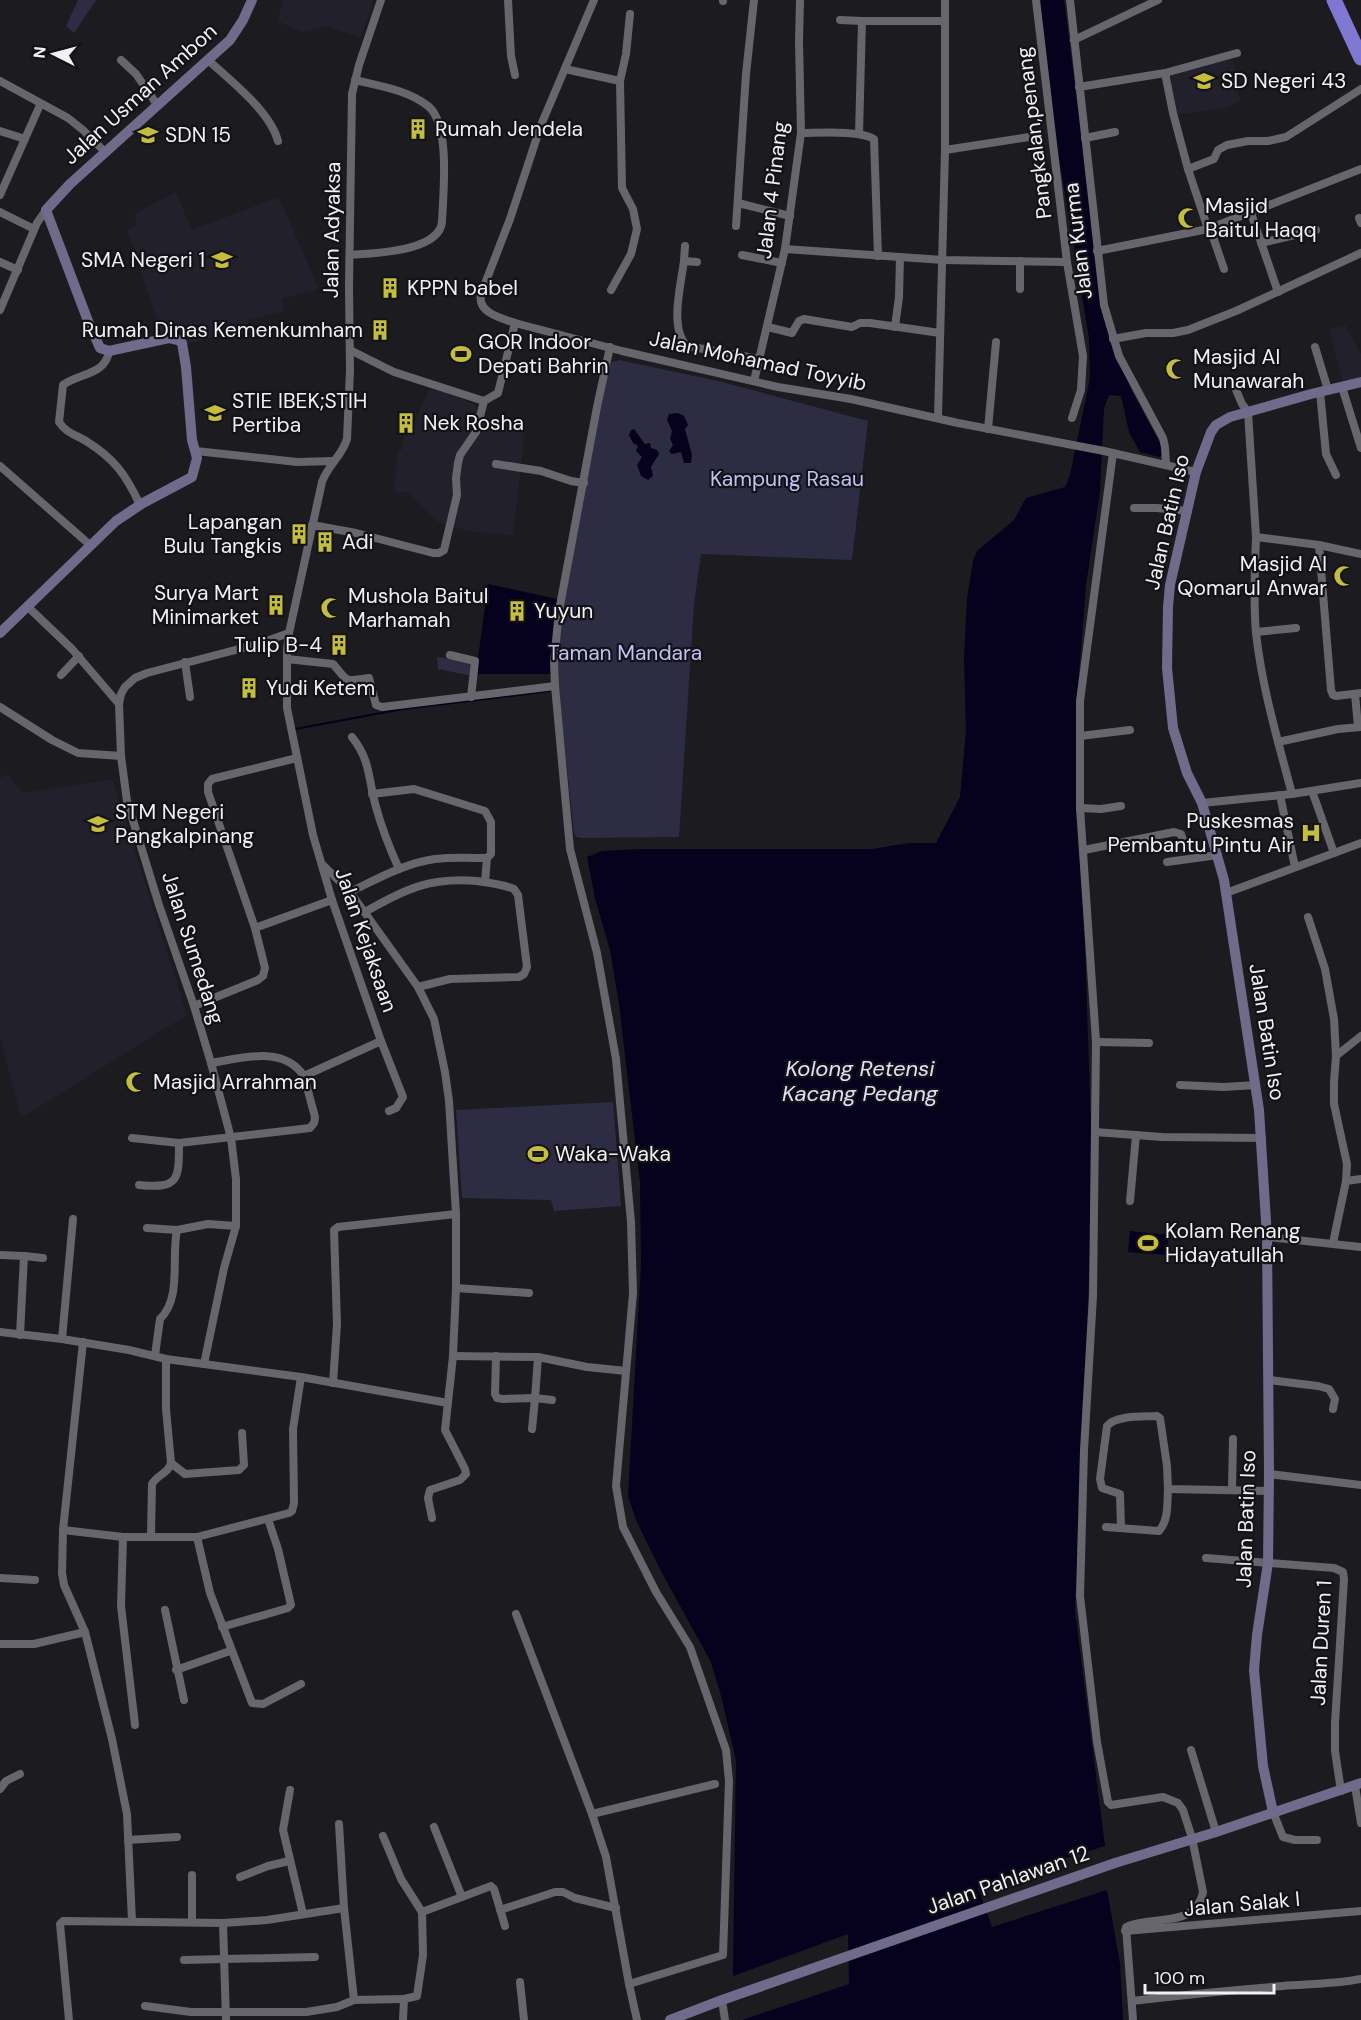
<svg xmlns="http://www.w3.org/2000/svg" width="1361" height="2020" viewBox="0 0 1361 2020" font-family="'DM Sans',sans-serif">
  <rect width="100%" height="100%" fill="#1b1b20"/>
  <g fill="#21202b">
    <path d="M280,0h94l-13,38 -34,-12 -25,6 -25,-11 6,-19z"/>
    <path d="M1230,58l4,7 6,36 -14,7 -49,7 -7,-42z"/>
    <path d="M176,192l16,38 87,-33 40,92 -37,10 2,12 -36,9v8l-60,16 -10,-4 5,-8 -21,4 -35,-106 10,-6 -3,-10z"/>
    <path d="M1345,325l16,29v25l-18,5 -14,-55z"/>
    <path d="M429,389l16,3 31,13 4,14 46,5 -13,111 -39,-3 -27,-6 -10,-5 -28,-28 -12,-1 -3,-2 4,-40h4l2,-16 7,-4z"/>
    <path d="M7,774l16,19 89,-14 75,236 -166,103 -21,-81v-259z"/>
  </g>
  <g fill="#2e2c43">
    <path d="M78,0h18l-22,33 -8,-7z"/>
    <path d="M619,360l99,21 150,40 -16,139 -151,-6 -7,50 -15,233 -98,1 -5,-1 -2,-4 -15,-138 -1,-34 2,-41 48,-250 4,-8z"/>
    <path d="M437,657l37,5 -2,14 -34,-7z"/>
    <path d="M613,1102l8,104 -67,5 -3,-11 -89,-2 -6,-88z"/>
  </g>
  <g fill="#06011c">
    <path d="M1040,0h24l20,156 30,195 21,46 25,46 2,12 -3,2 -19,-5 -11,-20 -8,-36 -12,-1 -5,13 -4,83 -14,94 -9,115 15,461 -2,93 -15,357 30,235 -74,23 -53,19 14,39 115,-37 13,74 3,56h-381l107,-36 -1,-50 -115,42 3,-216 -15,-64 -10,-34 -49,-89 -26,-53 -8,-24 13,-232 -1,-81 -21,-179 -9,-54 -15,-52 -8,-41 15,-6 38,-2h232l37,-6h27l24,-46 6,-66 -2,-73 3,-59 6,-38 4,-10 37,-31 12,-22 39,-11 5,-12 20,-97 -1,-40 -32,-192z"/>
    <path d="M678,413l6,3 4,9 -3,4 7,26 -1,8h-7l-3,-11 -9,2 -3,-3 4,-6 -3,-6 2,-8 -5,-11 2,-6z"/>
    <path d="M634,429l11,15 5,-1 1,5 6,2 2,4 -8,13 2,9 -5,4 -7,-4 -4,-11 5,-8 -6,-6 2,-5 -5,-3 -4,-8 2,-5z"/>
    <path d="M488,584l69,15 -5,75h-76z"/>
    <path d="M1130,1231l39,4 -2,20 -39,-3z"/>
  </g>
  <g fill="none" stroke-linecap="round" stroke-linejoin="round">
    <path stroke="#06011c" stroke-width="2" d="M295,729l108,-20 147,-18"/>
    <g stroke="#66666c" stroke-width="8">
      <path d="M508,0l3,56 4,19"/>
      <path d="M1036,0l31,262 16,94 -2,34 -9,28"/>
      <path d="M1070,0l34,305 15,51 44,82 2,9 1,17"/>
      <path d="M723,1v-1"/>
      <path d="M840,20l22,1"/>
      <path d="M1074,40l84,-40"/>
      <path d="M121,60l15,14 22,32"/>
      <path d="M208,60c23,21 62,51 70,81"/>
      <path d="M565,69l55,12"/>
      <path d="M1165,73l72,-20"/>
      <path d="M0,81l68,37 15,12 23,23"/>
      <path d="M1079,87l86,-14 8,40 15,56 20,60 153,-60"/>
      <path d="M0,131l25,8"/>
      <path d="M801,133c18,0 59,-3 73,6l4,117"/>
      <path d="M859,134l3,-113h83"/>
      <path d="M1085,138l30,-6"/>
      <path d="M945,150l91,-14"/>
      <path d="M1188,169l26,-10 4,-9 9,-5 21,-4h20l18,-4 75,-48"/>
      <path d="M0,195l40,-90"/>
      <path d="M738,203l52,13"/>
      <path d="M0,212l34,17"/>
      <path d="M1251,213l27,79"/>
      <path d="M1359,218l2,5"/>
      <path d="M736,226l10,-152 8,-74"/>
      <path d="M1210,228l14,41"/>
      <path d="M1261,243l55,-13"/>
      <path d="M785,249l158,11 124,2"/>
      <path d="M1097,251l111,-22"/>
      <path d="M350,255c23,-2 89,-3 92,-33 1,-27 9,-98 -14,-116 -20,-16 -48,-20 -73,-26"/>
      <path d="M742,255l40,8"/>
      <path d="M684,261l1,-15"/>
      <path d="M0,262l18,8"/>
      <path d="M697,262l-13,-1c-3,23 -15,68 3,85l72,13"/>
      <path d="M1020,289v-28"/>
      <path d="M611,290l20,-36 6,-25 -4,-20 -11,-21 -2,-107 6,-27 4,-40"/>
      <path d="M0,310l37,-87 9,-13"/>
      <path d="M515,323c-14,-5 -38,-10 -34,-29l29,-75 31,-94 53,-125"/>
      <path d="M768,327l24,6 7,-12 5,-2 48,8 8,-4h10l70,10"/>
      <path d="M895,327l4,-30 1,-40"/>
      <path d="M1113,339l33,-6h27l15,-3 48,-19 125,-58"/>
      <path d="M610,347l-13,60 -38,204 -5,50 1,25 15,163 27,104 19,106 15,163 2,71 -17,193 7,41 33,65 34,55 36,103 3,31 -6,174 -94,29 8,36"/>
      <path d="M1315,347l13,43"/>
      <path d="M350,350l44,22 90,29"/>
      <path d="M109,351c-3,24 -30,22 -46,34l-4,37c6,10 17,13 27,19 29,18 40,34 54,64"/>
      <path d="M754,381l31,-132 16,-116 -2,-92 1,-41"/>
      <path d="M1234,385l8,19 6,8 8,125 63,8 42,9"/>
      <path d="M1342,387l19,61"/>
      <path d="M1320,392l6,62 10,21"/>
      <path d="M938,418l7,-268v-150"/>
      <path d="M988,429l8,-87"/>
      <path d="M196,451l101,11 37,-1"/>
      <path d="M1113,453l-33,248v107l16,234 -3,254 -9,154 -4,146 17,146 11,60 3,3 52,-8 15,6 5,7 9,28 11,54c-7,37 -52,23 -77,35l7,93"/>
      <path d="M496,464l45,7 30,10 13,2"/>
      <path d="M0,466l90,79"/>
      <path d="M1134,508h23l31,3"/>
      <path d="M312,525l44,8 77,20h6l5,-3 13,-55 -1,-17 2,-15 2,-8 16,-23 8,-31 14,-8 17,-70 107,28 156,36 73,12 107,24 146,28 92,21"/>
      <path d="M1256,537c-1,32 -3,64 0,96 6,55 22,108 36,161"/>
      <path d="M1319,545l12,145 2,5 3,1 25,-3"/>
      <path d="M27,606l45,43 47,55"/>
      <path d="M1256,632l40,-4"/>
      <path d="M450,655l25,6 -4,36"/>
      <path d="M287,659l46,5c16,18 9,18 36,14l7,27 6,2 173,-21"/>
      <path d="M185,662l5,35"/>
      <path d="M61,675l18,-19"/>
      <path d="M1355,694l3,33"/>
      <path d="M0,707l52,33 26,13 43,3"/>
      <path d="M1080,736l50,-6"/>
      <path d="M352,737c19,24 16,42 24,70 6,22 14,42 23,62"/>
      <path d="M1278,742l60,-13 23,-2"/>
      <path d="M1312,791l22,62"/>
      <path d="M1280,795l15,72"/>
      <path d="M1202,803l90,-9 69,-11"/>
      <path d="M1080,808l21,1 20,-3"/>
      <path d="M1084,850l90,-18 7,2 3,9"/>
      <path d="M1167,862l51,-7"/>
      <path d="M322,864l28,28 68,95 16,32 11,53 4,29 7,113v74l-3,68 -8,74 20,39 1,5 -6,6 -30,10 -2,8 4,20"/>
      <path d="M485,882l2,-24"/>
      <path d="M350,892c27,-13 55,-29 85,-33 17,-2 35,-1 52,-1l4,-4v-32l-6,-11 -71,-22 -42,5"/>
      <path d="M1226,893l135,-50"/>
      <path d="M365,912c40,-23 65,-35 112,-31 13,2 25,3 37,8l4,6 9,72 -3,7 -5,3 -69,2 -32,8"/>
      <path d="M1308,917l17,52 9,50 2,37"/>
      <path d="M255,928l77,-28"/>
      <path d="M194,1006l64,-26 5,-4 2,-8 -10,-40 -47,-136v-8l4,-5 85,-21"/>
      <path d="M381,1041l22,56 -7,11 -7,3"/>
      <path d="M1096,1042l53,1"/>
      <path d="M211,1063c31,-5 72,-18 93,13"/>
      <path d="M1180,1085l44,2 32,-2"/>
      <path d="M1095,1132l67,5 100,1"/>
      <path d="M132,1138l47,5 131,-15 4,-5 1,-6 -11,-41 77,-35 -49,-141 -19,-65 -26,-127v-59l2,-16"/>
      <path d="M1346,1181l15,-2"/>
      <path d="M139,1185c40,4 40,-5 40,-42"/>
      <path d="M1130,1201l6,-66"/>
      <path d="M147,1228l30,2"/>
      <path d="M1267,1237l94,10"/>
      <path d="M1333,1243l13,-62 1,-17 -13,-60v-22l2,-26 25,-20"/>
      <path d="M0,1255l24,1 -4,79"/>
      <path d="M24,1256l19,2"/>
      <path d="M456,1288l73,5"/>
      <path d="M0,1332l62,7 67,11 37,9 38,5 20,-96 12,-42v-47l-5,-41 -20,-75 -17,-57 -35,-101 -32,-104 -6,-45 -2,-52 2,-10 4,-7 10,-9 12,-5 111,-29 31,-11 33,-151c6,-17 20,-26 25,-43l3,-68 -1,-86 3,-191 7,-29 22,-65"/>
      <path d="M62,1339l11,-120"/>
      <path d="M83,1342l-20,188 -1,43 2,12 21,47 27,107 15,75 5,107"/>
      <path d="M155,1355l5,-36c22,-21 11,-61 17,-89l31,-6 28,2"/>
      <path d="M453,1356l85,1 49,10 39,4"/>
      <path d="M496,1356l-1,38 2,4 6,1 32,-1 -3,31"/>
      <path d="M538,1357l-3,41 17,2"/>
      <path d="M204,1364l97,13 147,26"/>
      <path d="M1269,1380l49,6 11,3 6,10 -2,10"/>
      <path d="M333,1383l4,-59 -3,-94 4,-3 118,-13"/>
      <path d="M171,1463l14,11 54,-4 5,-5 -2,-32"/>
      <path d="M1269,1474l92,11"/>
      <path d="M1232,1490l1,-51"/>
      <path d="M1106,1527l53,4c10,-11 8,-28 9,-42"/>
      <path d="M1121,1528l-1,-34 -18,-6 -2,-9 7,-53c9,-11 36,-9 50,-10l3,2 7,48 1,23 101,2"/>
      <path d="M63,1530l60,7h74l92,-24 3,-2 2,-8 -1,-74 8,-52"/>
      <path d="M151,1536l1,-52c5,-9 17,-11 19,-21l-5,-54v-50"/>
      <path d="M123,1537l-2,69 14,119"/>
      <path d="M197,1537l13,56 42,110 11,1 38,-20"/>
      <path d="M1206,1558l128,10 9,4 1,7 -9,144v28l6,40"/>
      <path d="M0,1578l35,2"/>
      <path d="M165,1610l19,90"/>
      <path d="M516,1614l76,200 14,43 23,127"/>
      <path d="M222,1627l66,-19 3,-3 -13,-56 -10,-30"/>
      <path d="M0,1644h34l51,-12"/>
      <path d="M176,1670l54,-19"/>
      <path d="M1191,1750l25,82"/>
      <path d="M1355,1786l6,37"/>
      <path d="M0,1789l6,-8 14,-7"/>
      <path d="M290,1790l-7,40 20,84"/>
      <path d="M1273,1812l10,25 12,3h22"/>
      <path d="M592,1814l123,-30"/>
      <path d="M339,1824l5,84 10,92"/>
      <path d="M434,1827l28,70"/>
      <path d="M383,1836l18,43 21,33 1,43 -6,41 -13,3 -1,21"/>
      <path d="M128,1840l49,-3"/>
      <path d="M240,1877l28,-11 21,-5"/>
      <path d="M500,1910l55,-18h8l12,6 41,10"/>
      <path d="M422,1912l69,-26 3,3 11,37"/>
      <path d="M192,1922v-47"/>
      <path d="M223,1923l3,97"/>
      <path d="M1125,1931l236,-20"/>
      <path d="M184,1960l131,-3"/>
      <path d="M520,1982l4,38"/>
      <path d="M722,2000l3,20"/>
      <path d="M1132,2001c50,-6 101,-11 151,-15 26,-2 52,-2 78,-7"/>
      <path d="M145,2006l46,6h115l31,-5 17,-7 50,-1"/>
      <path d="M69,2020l-9,-96 3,-3 160,2 44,-3 77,-12"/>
    </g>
    <g stroke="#6e6b8b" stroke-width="10">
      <path d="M0,633l116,-112 27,-18 49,-26 5,-19 -5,-18 -6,-73 -4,-24 -4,-3 -9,-2 -60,13 -9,-3 -12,-27 -42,-111 24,-26 160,-144 13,-20 9,-20"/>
      <path d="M1273,1812l-10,-46 -9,-96 3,-35 11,-72 1,-89 -2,-237 -8,-127 -35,-230 -22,-77 -15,-30 -14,-45 -6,-60 1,-61 2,-22 26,-113 15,-40 5,-7 14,-8 81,-23 50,-12"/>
      <path d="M670,2020l52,-20 393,-137 101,-31 145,-49"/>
    </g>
    <path stroke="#8077d2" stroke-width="15" d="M1334,0l27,58"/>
  </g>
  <defs>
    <g id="school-bare" transform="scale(1.62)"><path d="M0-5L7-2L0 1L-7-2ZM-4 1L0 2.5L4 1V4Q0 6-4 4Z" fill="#c4bd3e" stroke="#121217" stroke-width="2.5" paint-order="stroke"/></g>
    <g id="building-bare" transform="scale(1.62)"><path d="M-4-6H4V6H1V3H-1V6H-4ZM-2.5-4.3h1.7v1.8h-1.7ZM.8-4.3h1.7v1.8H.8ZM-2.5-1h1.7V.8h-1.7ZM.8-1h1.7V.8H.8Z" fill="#c4bd3e" stroke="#121217" stroke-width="2.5" paint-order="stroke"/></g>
    <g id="mosque-bare" transform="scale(1.62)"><path d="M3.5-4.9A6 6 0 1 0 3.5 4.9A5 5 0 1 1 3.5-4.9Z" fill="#c4bd3e" stroke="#121217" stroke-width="2.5" paint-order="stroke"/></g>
    <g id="stadium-bare" transform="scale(1.62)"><path d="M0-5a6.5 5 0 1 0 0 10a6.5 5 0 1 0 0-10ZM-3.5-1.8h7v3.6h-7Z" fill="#c4bd3e" stroke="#121217" stroke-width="2.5" paint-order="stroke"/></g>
    <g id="university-bare" transform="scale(1.62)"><path d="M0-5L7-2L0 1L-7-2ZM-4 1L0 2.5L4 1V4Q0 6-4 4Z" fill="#c4bd3e" stroke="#121217" stroke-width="2.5" paint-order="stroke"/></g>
    <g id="hospital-bare" transform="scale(1.62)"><path d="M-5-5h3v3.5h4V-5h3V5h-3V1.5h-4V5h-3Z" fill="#c4bd3e" stroke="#121217" stroke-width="2.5" paint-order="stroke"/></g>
  </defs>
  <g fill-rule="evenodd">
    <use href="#school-bare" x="1204" y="81"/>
    <use href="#building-bare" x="418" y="129"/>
    <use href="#school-bare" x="148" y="135"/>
    <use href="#mosque-bare" x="1188" y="218"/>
    <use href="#school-bare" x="222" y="260"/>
    <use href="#building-bare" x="390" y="288"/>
    <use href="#building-bare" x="380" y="330"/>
    <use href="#stadium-bare" x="461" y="354"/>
    <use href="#mosque-bare" x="1176" y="369"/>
    <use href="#university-bare" x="215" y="413"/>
    <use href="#building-bare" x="406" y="423"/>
    <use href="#building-bare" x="299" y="534"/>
    <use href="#building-bare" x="325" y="542"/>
    <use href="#mosque-bare" x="1344" y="576"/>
    <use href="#building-bare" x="276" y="605"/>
    <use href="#mosque-bare" x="331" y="608"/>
    <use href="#building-bare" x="517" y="611"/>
    <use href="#building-bare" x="339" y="645"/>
    <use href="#building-bare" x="249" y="688"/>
    <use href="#school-bare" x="98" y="824"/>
    <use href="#hospital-bare" x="1311" y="833"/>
    <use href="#mosque-bare" x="136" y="1082"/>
    <use href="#stadium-bare" x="538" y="1154"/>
    <use href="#stadium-bare" x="1148" y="1243"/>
  </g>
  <g text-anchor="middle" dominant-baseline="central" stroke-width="4.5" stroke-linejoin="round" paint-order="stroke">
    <g font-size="21" fill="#f0f1f4" stroke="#121217" text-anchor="start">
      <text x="1221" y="81">SD Negeri 43</text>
      <text x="435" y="129">Rumah Jendela</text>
      <text x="165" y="135">SDN 15</text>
      <text x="1205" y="206">Masjid<tspan x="1205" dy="24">Baitul Haqq</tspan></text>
      <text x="205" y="260" text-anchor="end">SMA Negeri 1</text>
      <text x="407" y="288">KPPN babel</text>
      <text x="363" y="330" text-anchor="end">Rumah Dinas Kemenkumham</text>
      <text x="478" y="342">GOR Indoor<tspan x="478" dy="24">Depati Bahrin</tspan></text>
      <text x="1193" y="357">Masjid Al<tspan x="1193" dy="24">Munawarah</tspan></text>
      <text x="232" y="401">STIE IBEK;STIH<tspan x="232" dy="24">Pertiba</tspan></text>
      <text x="423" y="423">Nek Rosha</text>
      <text x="282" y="522" text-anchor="end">Lapangan<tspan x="282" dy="24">Bulu Tangkis</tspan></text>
      <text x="342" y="542">Adi</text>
      <text x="1327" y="564" text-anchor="end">Masjid Al<tspan x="1327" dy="24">Qomarul Anwar</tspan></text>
      <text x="259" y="593" text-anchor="end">Surya Mart<tspan x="259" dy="24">Minimarket</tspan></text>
      <text x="348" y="596">Mushola Baitul<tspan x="348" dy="24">Marhamah</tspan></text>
      <text x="534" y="611">Yuyun</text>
      <text x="322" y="645" text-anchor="end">Tulip B-4</text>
      <text x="266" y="688">Yudi Ketem</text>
      <text x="115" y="812">STM Negeri<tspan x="115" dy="24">Pangkalpinang</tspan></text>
      <text x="1294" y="821" text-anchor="end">Puskesmas<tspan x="1294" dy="24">Pembantu Pintu Air</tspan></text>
      <text x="153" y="1082">Masjid Arrahman</text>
      <text x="555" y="1154">Waka-Waka</text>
      <text x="1165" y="1231">Kolam Renang<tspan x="1165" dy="24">Hidayatullah</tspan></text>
    </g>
    <g font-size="21" fill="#f0f1f4" stroke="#121217">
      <text transform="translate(140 94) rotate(-42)">Jalan Usman Ambon</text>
      <text transform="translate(1034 133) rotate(-97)">Pangkalan,penang</text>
      <text transform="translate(772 190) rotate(-83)">Jalan 4 Pinang</text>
      <text transform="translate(332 230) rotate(-89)">Jalan Adyaksa</text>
      <text transform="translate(1078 241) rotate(-97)">Jalan Kurma</text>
      <text transform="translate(758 361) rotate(12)">Jalan Mohamad Toyyib</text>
      <text transform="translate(1167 522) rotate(-77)">Jalan Batin Iso</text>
      <text transform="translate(366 940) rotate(71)">Jalan Kejaksaan</text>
      <text transform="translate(193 948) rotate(72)">Jalan Sumedang</text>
      <text transform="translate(1267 1032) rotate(81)">Jalan Batin Iso</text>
      <text transform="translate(1246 1519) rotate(-88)">Jalan Batin Iso</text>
      <text transform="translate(1321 1643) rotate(-87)">Jalan Duren 1</text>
      <text transform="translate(1008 1880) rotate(-19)">Jalan Pahlawan 12</text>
      <text transform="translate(1242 1904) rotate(-5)">Jalan Salak I</text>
    </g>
    <g font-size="21" fill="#c2c0f5" stroke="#121217">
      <text x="787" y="479">Kampung Rasau</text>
      <text x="625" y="653">Taman Mandara</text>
    </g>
    <g font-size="22" font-style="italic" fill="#e0e0fb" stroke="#121217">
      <text x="860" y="1068">Kolong Retensi<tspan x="860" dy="25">Kacang Pedang</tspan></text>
    </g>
  </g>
  <g transform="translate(54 54) rotate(276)" stroke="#121217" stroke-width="4.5" paint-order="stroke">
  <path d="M0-4.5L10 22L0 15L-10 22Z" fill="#f0f1f4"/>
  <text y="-9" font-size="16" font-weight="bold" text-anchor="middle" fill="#f0f1f4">N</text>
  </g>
  <path d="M1145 1984v9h129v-9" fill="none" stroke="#f0f1f4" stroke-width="3"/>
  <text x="1154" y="1984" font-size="18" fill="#f0f1f4" stroke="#121217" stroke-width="4.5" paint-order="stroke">100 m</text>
</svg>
